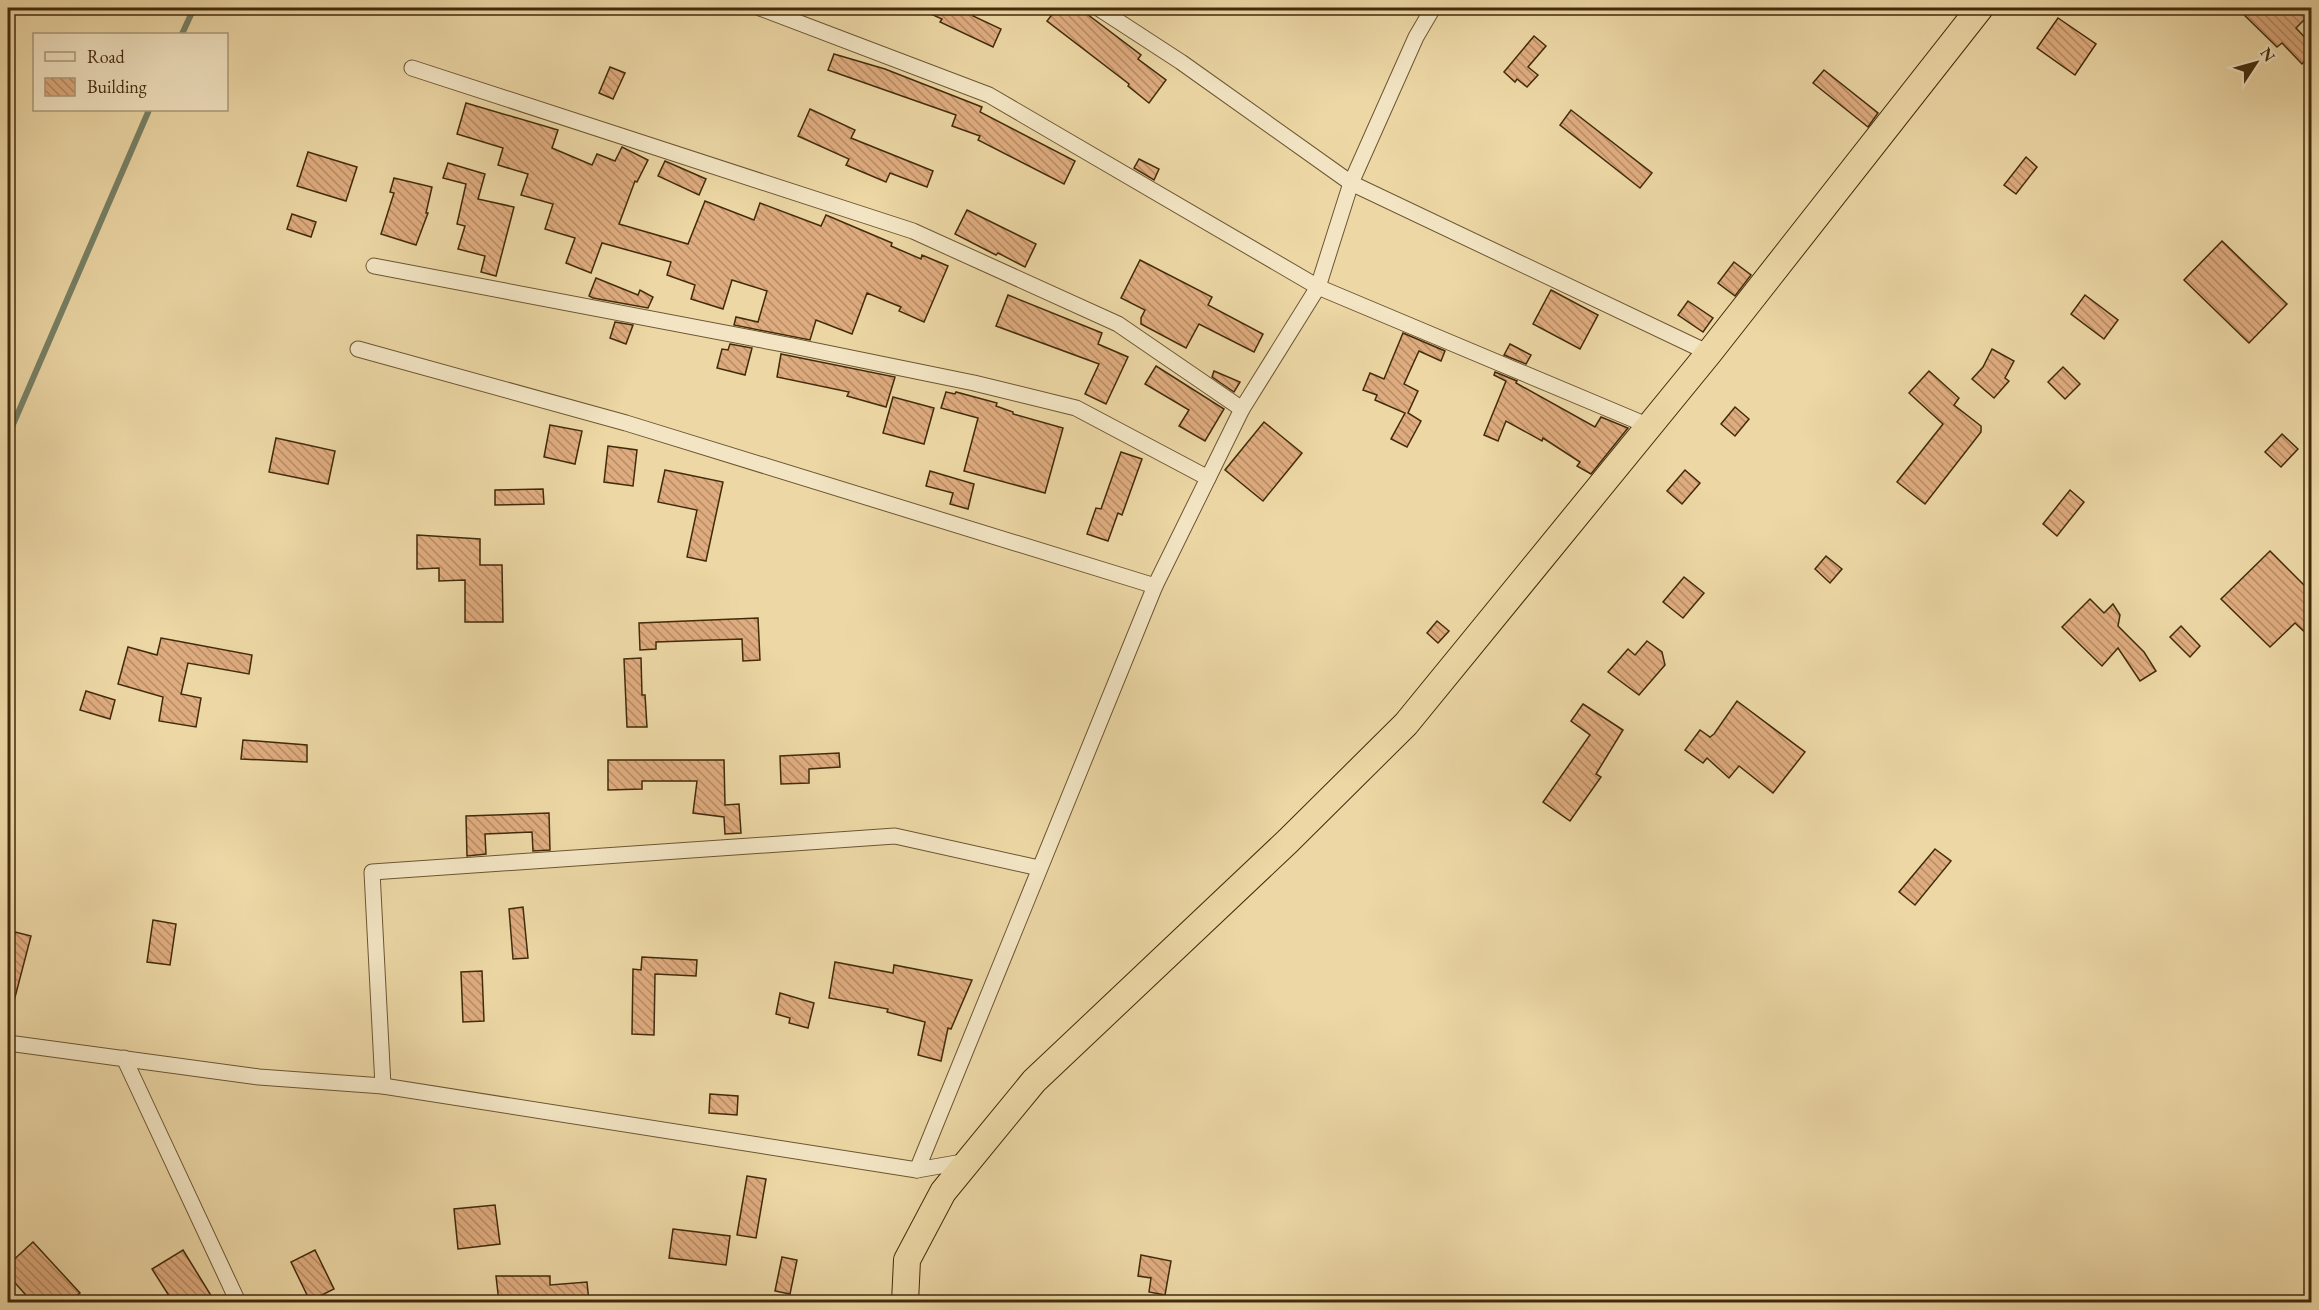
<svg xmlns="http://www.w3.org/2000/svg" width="2319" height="1310" viewBox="0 0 2319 1310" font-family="'EB Garamond',serif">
  <defs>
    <pattern id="building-back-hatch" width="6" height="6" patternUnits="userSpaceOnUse" patternTransform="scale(1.5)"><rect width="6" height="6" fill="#dfac7f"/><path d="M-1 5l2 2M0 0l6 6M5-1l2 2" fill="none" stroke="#b68c66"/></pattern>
  </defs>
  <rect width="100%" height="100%" fill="#ecd7a5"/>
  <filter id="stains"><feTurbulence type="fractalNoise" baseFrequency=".00333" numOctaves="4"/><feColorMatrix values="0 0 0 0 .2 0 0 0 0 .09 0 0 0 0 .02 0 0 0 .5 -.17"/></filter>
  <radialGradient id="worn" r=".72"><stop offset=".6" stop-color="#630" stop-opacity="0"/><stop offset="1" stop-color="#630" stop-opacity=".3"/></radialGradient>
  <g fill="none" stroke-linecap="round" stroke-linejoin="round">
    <g stroke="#778166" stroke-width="6">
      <path d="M182,34l12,-26"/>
      <path d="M8,436l141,-326"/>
    </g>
  </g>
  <g fill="url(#building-back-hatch)" stroke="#422b0b" stroke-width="1.5">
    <path d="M918,8h59l-4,8 28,13 -8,18 -53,-25 2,-3z"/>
    <path d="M1057,8h22l62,47 -3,4 28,21 -17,23 -21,-17 1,-2 -82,-63z"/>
    <path d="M2237,8h75v4l-16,16 16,17v9l-10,10 -20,-21 -5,4z"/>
    <path d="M2058,18l38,26 -21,31 -38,-27z"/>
    <path d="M1534,36l12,10 -18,21 10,8 -11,12 -10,-8 -2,3 -11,-10z"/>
    <path d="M834,54l51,15 97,38 -2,5 95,49 -11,23 -86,-44 2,-4 -28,-10 4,-11 -128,-45z"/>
    <path d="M610,67l15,6 -12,26 -14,-6z"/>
    <path d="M1824,70l54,43 -10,14 -55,-44z"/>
    <path d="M466,103l92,27 -6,18 40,17 5,-11 18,7 7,-14 26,13 -11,22 -2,-1 -16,43 69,20 17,-43 49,19 6,-17 61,23 5,-11 66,28 -1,3 30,13 1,-4 26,11 -24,56 -25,-11 2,-4 -34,-14 -15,41 -36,-14 -6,20 -76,-15 2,-8 22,5 9,-31 -35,-11 -9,29 -32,-10 4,-14 -28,-10 4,-13 -69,-19 -11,30 -25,-10 9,-25 -30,-9 8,-25 -32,-9 7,-21 -30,-9 5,-17 -46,-14z"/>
    <path d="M810,109l45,21 -4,8 82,33 -6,16 -37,-14 -4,9 -40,-17 3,-6 -51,-23z"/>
    <path d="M1571,110l81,63 -12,15 -80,-63z"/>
    <path d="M308,152l49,15 -11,34 -49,-15z"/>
    <path d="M2026,157l11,10 -21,27 -12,-9z"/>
    <path d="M1139,159l20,10 -5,11 -20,-12z"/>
    <path d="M665,161l41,18 -7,16 -41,-19z"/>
    <path d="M448,163l37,11 -7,25 36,8 -18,69 -15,-4 4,-16 -27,-7 7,-23 -8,-2 9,-40 -23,-6z"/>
    <path d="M394,178l38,9 -6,26h2l-12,32 -35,-11 13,-41 -4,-1z"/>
    <path d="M967,210l69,34 -11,23 -27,-14 -2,2 -41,-21z"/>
    <path d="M292,214l24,8 -5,15 -24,-8z"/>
    <path d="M2222,241l65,63 -38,39 -65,-63z"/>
    <path d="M1140,260l72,37 -4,8 55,29 -9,18 -55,-28 -13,24 -45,-24v-6l4,-8 -24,-12z"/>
    <path d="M1734,262l17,13 -16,21 -17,-13z"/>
    <path d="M596,278l42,17 2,-5 13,7 -5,11 -55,-10 -4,-2z"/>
    <path d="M1551,290l47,25 -18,34 -47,-25z"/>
    <path d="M1008,295l94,38 -4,11 30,13 -22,47 -21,-10 14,-30 -103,-38z"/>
    <path d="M2085,295l33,25 -14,19 -33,-25z"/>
    <path d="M1688,301l25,17 -10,14 -25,-17z"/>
    <path d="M615,322l18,3 -7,19 -16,-6z"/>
    <path d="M1403,333l42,18 -4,10 -22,-10 -15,33 14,7 -10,22 13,8 -14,26 -16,-8 14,-26 -30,-13 2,-5 -14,-5 7,-17 14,6z"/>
    <path d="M730,344l22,4 -7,27 -28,-7 5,-19 6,1z"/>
    <path d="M1510,344l21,11 -5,9 -22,-9z"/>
    <path d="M1992,349l22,12 -9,17 4,3 -15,17 -22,-19 11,-12z"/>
    <path d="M781,354l114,23 -9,30 -39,-11 2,-4 -72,-15z"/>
    <path d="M1156,366l68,43 -19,32 -26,-15 10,-16 -44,-26z"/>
    <path d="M2063,367l17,17 -15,15 -17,-17z"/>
    <path d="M1214,371l26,11 -6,10 -22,-15z"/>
    <path d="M1929,371l30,27 -5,7 27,21v6l-56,72 -28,-22 46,-58 -34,-31z"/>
    <path d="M1495,372l22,9 -1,2 79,44 6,-10 27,11 -37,46 -14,-8 3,-4 -37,-24 -1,3 -36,-20 -8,20 -14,-6 22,-54 -12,-6z"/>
    <path d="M946,392l9,2 1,-2 41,11 -1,3 17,6v2l50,14 -18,65 -81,-22 14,-53 -37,-10z"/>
    <path d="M893,397l41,11 -10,36 -41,-11z"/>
    <path d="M1735,407l14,12 -14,17 -14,-12z"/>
    <path d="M1264,422l38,31 -39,48 -38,-31z"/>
    <path d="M550,425l32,6 -7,33 -31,-7z"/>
    <path d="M2282,434l16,15 -17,18 -16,-15z"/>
    <path d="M276,438l59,13 -7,33 -59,-12z"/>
    <path d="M608,446l29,4 -4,36 -29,-4z"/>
    <path d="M1121,452l21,7 -20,56 -4,-2 -10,28 -21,-7 9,-26 5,1z"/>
    <path d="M665,470l58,12 -17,79 -19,-4 10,-47 -39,-8z"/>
    <path d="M1685,470l15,13 -18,21 -15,-13z"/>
    <path d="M930,471l44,13 -6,25 -18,-5 3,-11 -27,-7z"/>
    <path d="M543,489l1,15 -49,1v-15z"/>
    <path d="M2070,490l14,12 -27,34 -14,-12z"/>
    <path d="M417,535l63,4v26h22l1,57h-38v-42l-26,1v-13l-22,1z"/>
    <path d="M2270,551l42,42v46l-17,-16 -25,24 -49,-48z"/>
    <path d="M1826,556l16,13 -12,14 -15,-14z"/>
    <path d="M1684,577l20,16 -21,25 -20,-16z"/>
    <path d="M2090,599l14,14 9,-9 7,11 -2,11 26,26 12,19 -16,10 -22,-33 -16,18 -40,-39z"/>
    <path d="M758,618l2,42 -17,1 -1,-22 -86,3v7l-16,1 -1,-27z"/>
    <path d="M1437,621l12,10 -11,12 -11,-10z"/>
    <path d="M2181,626l19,20 -10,11 -20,-20z"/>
    <path d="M161,638l91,17 -3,19 -61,-11 -7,31 20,4 -5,29 -37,-6 4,-24 -45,-13 10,-37 29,8z"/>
    <path d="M1647,641l15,11 3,13 -26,30 -31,-23 20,-23 7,6z"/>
    <path d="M641,658l1,37h3l2,32h-20l-3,-68z"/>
    <path d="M86,691l29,9 -5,19 -30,-9z"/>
    <path d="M1737,701l68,51 -32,41 -34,-27 -10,12 -22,-20 -4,5 -18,-13 15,-20 10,7 4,-3z"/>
    <path d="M1583,704l40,26 -27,44 5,3 -31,44 -27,-19 47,-67 -19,-14z"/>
    <path d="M243,740l64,5v17l-66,-3z"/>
    <path d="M839,753l1,14 -31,2v14l-28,1 -1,-28z"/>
    <path d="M608,760h116l1,45 14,-1 2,29 -16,1 -1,-17 -31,-4 4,-32h-55v8l-34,1z"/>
    <path d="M549,813l1,37 -17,1 -1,-19 -47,2 1,20 -19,2 -1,-40z"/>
    <path d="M1935,849l16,12 -36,44 -16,-13z"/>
    <path d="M523,907l5,51 -15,1 -4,-50z"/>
    <path d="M153,920l23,4 -6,41 -23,-3z"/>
    <path d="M15,932l16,4 -18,69 -5,-1v-43z"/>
    <path d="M642,957l55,3 -1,16 -41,-2 -1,61 -22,-1 1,-65 8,1z"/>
    <path d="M835,962l58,11 1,-8 78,15 -21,49 -3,-1 -7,33 -23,-6 7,-33 -38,-10 1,-3 -59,-11z"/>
    <path d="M482,971l2,50 -21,1 -2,-50z"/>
    <path d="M780,993l34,10 -6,25 -19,-5 1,-5 -14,-4z"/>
    <path d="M710,1094l28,2 -1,19 -28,-2z"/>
    <path d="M747,1176l19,3 -10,59 -19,-3z"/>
    <path d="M495,1205l5,39 -42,5 -4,-40z"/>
    <path d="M673,1229l57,7 -4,29 -57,-7z"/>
    <path d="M33,1242l47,51 -11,9h-37l-24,-27v-10z"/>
    <path d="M183,1250l32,52h-42l-21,-33z"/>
    <path d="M315,1250l19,39 -24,12 -19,-39z"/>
    <path d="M1141,1255l30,6 -6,34 -16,-3 2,-14 -13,-2z"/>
    <path d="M782,1257l15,3 -7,34 -15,-3z"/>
    <path d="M496,1276h54v9l37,-3 2,20h-90z"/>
  </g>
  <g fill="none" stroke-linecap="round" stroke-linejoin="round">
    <g stroke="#6c5632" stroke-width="17">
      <g id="minor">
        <path d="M760,8l229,87 329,192 331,139"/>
        <path d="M1098,8l83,54 170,121 358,170"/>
        <path d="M412,68l501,163 205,93 124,85"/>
        <path d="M374,266l419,80 181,37 102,25 132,70"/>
        <path d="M358,349l268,74 529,163"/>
        <path d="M8,1043l251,34 124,9 534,84 51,-9"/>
        <path d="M124,1058l114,244"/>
        <path d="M383,1086l-11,-214 523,-36 144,32"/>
        <path d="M917,1170l238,-584 87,-177 76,-122 33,-104 65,-146 17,-29"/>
      </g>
    </g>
    <g stroke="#422b0b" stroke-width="28">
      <path id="trunk" d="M905,1302l2,-42 36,-68 91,-111 254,-240 118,-117 303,-371 271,-345"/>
    </g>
    <use href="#minor" stroke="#f3e5c4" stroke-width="15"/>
    <use href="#trunk" stroke="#ecd7a5" stroke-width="26"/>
  </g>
  <rect width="2319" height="1310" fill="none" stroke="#ecd7a5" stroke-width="30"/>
  <rect x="9" y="9" width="2301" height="1292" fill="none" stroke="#422b0b" stroke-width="3"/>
  <rect x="15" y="15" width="2289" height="1280" fill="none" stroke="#422b0b" stroke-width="1.5"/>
  <rect x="33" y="33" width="195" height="78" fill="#f3e5c4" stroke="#ac9b7a" stroke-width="1.5"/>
  <rect x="45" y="52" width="30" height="9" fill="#f3e5c4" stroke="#ac9b7a" stroke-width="1.5"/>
  <text x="87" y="63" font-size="18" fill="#422b0b">Road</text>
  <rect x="45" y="78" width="30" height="18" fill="url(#building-back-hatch)" stroke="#ac9b7a" stroke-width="1.5"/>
  <text x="87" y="93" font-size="18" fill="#422b0b">Building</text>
  <g transform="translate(2256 63) rotate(54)" stroke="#f3e5c4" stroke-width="4.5" paint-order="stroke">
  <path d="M0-4.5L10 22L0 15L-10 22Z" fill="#422b0b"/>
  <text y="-9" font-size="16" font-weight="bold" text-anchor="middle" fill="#422b0b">N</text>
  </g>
  <rect width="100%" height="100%" filter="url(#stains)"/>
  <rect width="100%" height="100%" fill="url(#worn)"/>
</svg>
